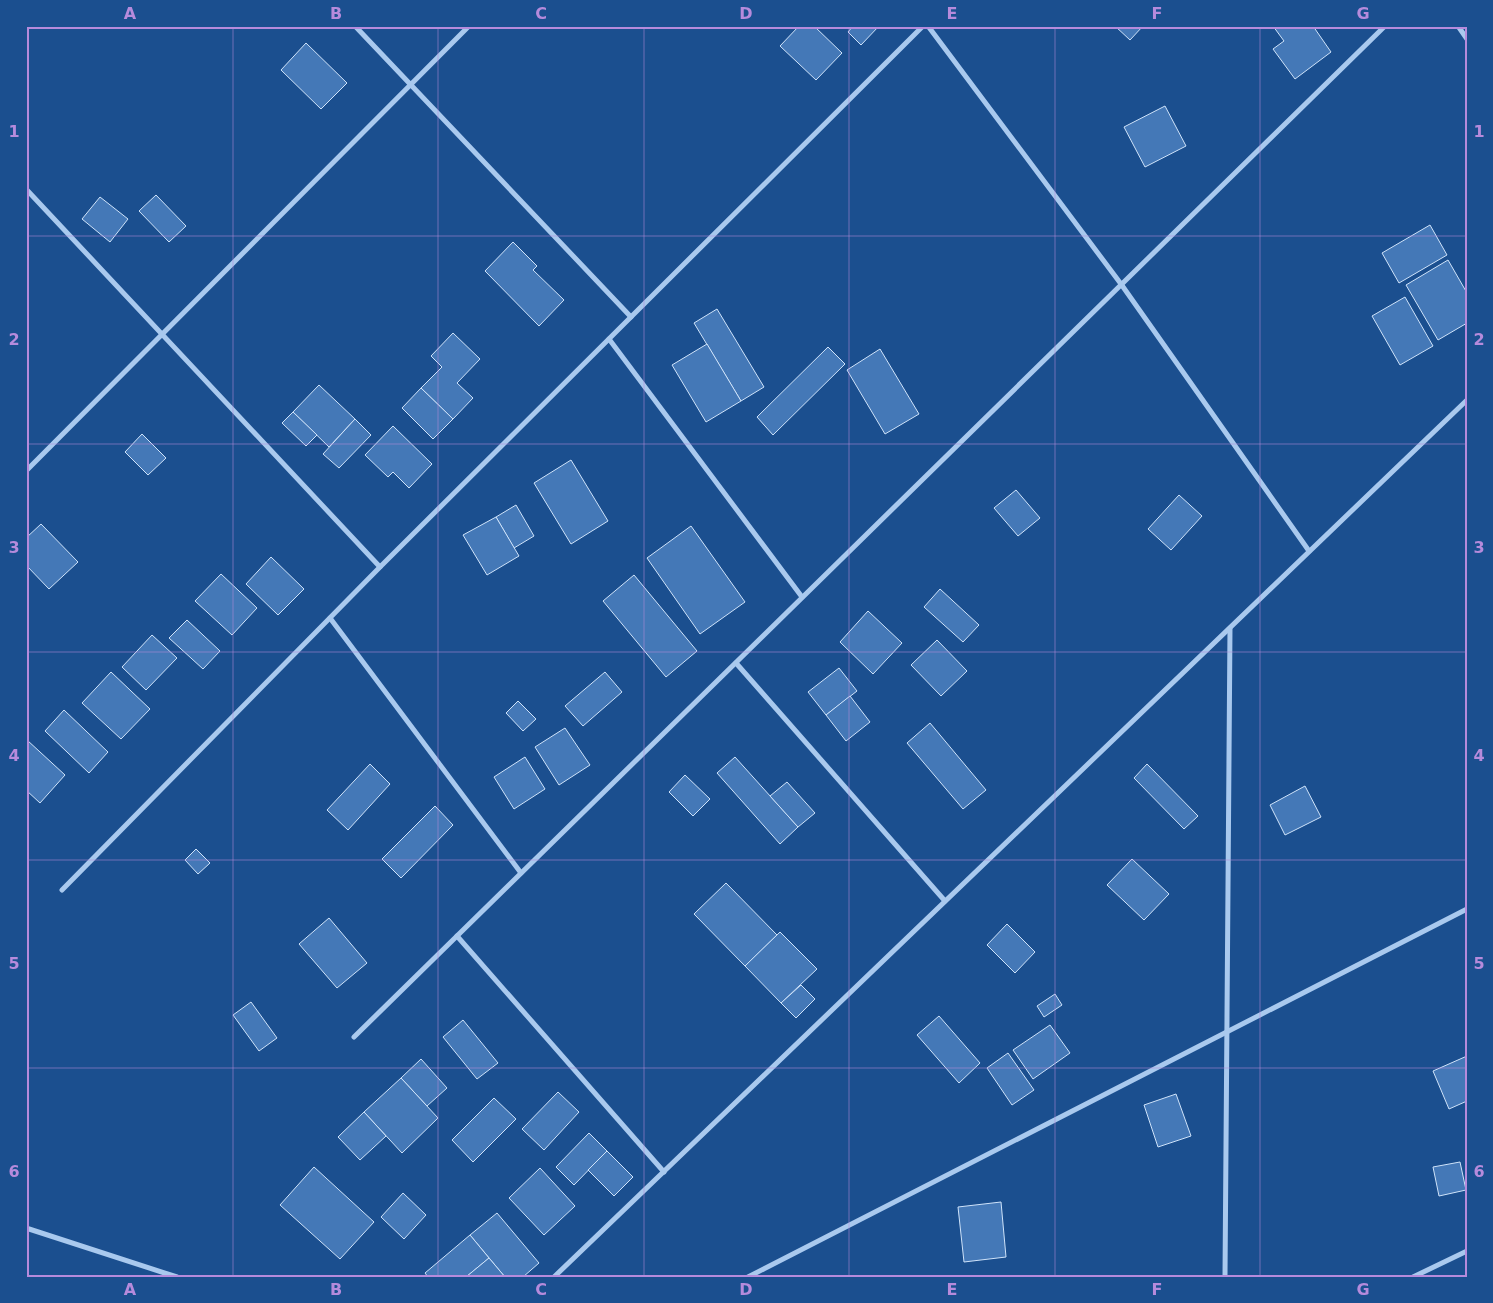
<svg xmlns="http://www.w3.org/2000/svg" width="1493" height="1303" viewBox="0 0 1493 1303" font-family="'DejaVu Sans',sans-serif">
  <rect width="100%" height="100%" fill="#1b4f8f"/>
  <g fill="#4478b7" stroke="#cfe3fa">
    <path d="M799,26h15l28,27 -26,27 -36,-34z"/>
    <path d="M853,26h26l-18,19 -13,-13z"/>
    <path d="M1115,26h28l-13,14z"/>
    <path d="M1273,26h40l18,26 -36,27 -22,-30 11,-8z"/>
    <path d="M306,43l41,40 -26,26 -40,-39z"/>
    <path d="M1165,106l21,40 -41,21 -21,-40z"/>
    <path d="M156,195l30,31 -17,16 -30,-31z"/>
    <path d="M100,197l28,22 -18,23 -28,-23z"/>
    <path d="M1430,225l17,30 -48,28 -17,-30z"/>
    <path d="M513,242l24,24 -4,4 31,30 -25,26 -54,-55z"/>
    <path d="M1448,260l19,33v30l-29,17 -32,-55z"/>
    <path d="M1405,297l28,49 -33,19 -28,-49z"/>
    <path d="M717,309l47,78 -23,14 -47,-78z"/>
    <path d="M453,333l27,26 -23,24 16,15 -20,21 -32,-31 21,-21 -11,-11z"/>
    <path d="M707,344l34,57 -35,21 -34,-57z"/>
    <path d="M828,347l17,17 -72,71 -16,-18z"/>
    <path d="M880,349l39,65 -34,20 -38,-64z"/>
    <path d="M319,385l36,34 -26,28 -36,-35z"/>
    <path d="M421,388l32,31 -20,20 -31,-31z"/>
    <path d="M293,412l24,23 -11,11 -24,-23z"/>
    <path d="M355,419l16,16 -32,33 -16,-14z"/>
    <path d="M393,426l39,38 -23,24 -16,-16 -5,5 -23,-22z"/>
    <path d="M142,434l24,24 -18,17 -23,-23z"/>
    <path d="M571,460l37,61 -37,23 -37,-61z"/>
    <path d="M1016,490l24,28 -22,18 -24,-28z"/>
    <path d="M1179,495l23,21 -31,34 -23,-21z"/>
    <path d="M516,505l18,31 -20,12 -18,-31z"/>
    <path d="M496,517l23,39 -32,19 -24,-40z"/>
    <path d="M41,524l37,38 -29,27 -23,-24v-27z"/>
    <path d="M691,526l54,76 -45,32 -53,-76z"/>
    <path d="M271,557l33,32 -26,26 -32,-31z"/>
    <path d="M221,574l36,34 -25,27 -37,-34z"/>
    <path d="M634,575l63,76 -31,26 -63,-76z"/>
    <path d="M940,589l39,36 -16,17 -39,-35z"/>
    <path d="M868,611l34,32 -29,31 -33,-32z"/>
    <path d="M187,620l33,31 -17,18 -34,-31z"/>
    <path d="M152,635l25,23 -31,32 -24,-23z"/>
    <path d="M937,640l30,31 -26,25 -30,-31z"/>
    <path d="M839,668l18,23 -31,24 -18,-23z"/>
    <path d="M111,672l39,37 -29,30 -39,-36z"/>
    <path d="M605,672l17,20 -39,34 -18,-20z"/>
    <path d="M850,696l20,26 -24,19 -20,-26z"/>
    <path d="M518,701l18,18 -13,12 -17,-18z"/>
    <path d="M64,710l44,42 -19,21 -44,-42z"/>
    <path d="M930,723l56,67 -23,19 -56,-66z"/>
    <path d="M565,728l25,37 -31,20 -24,-38z"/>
    <path d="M27,740l38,35 -25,28 -14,-13z"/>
    <path d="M525,757l20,32 -31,20 -20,-32z"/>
    <path d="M735,757l63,70 -18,17 -63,-71z"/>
    <path d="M370,764l20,20 -42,46 -21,-20z"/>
    <path d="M1147,764l51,52 -14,13 -50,-51z"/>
    <path d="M685,775l25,24 -17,17 -24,-24z"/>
    <path d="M787,782l28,31 -17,14 -28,-31z"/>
    <path d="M1305,786l16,31 -36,18 -15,-30z"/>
    <path d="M435,806l18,19 -52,53 -19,-19z"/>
    <path d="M196,849l14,14 -12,11 -13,-14z"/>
    <path d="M1132,859l37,35 -25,26 -37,-35z"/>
    <path d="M726,883l51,52 -32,31 -51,-52z"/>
    <path d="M329,918l38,45 -30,25 -38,-44z"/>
    <path d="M1007,924l28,28 -20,21 -28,-28z"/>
    <path d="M780,932l37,37 -36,34 -36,-37z"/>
    <path d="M801,985l14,14 -19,19 -15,-15z"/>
    <path d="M1055,994l7,11 -18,12 -7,-11z"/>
    <path d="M251,1002l26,36 -18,13 -26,-36z"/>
    <path d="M939,1016l41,47 -21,20 -42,-48z"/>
    <path d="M463,1020l35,43 -21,16 -34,-42z"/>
    <path d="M1050,1025l20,28 -37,26 -20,-29z"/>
    <path d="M1008,1053l26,37 -22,15 -25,-37z"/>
    <path d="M1467,1056v45l-18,8 -16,-38z"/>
    <path d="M421,1059l26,29 -20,18 -26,-28z"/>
    <path d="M401,1078l37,40 -36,35 -38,-41z"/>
    <path d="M558,1092l21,20 -35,38 -22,-21z"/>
    <path d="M1176,1094l15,42 -33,11 -14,-42z"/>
    <path d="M494,1098l22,21 -43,43 -21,-22z"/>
    <path d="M364,1112l22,24 -26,24 -22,-23z"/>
    <path d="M589,1133l18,18 -33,34 -18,-18z"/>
    <path d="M607,1151l26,26 -19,19 -26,-26z"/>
    <path d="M1460,1162l6,28 -27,6 -6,-29z"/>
    <path d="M314,1167l60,55 -34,37 -60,-54z"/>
    <path d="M540,1168l35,38 -31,29 -35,-37z"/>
    <path d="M403,1193l23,22 -22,24 -23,-22z"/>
    <path d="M1001,1202l5,55 -42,5 -6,-55z"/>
    <path d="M497,1213l42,50 -16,14h-18l-35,-42z"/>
    <path d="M470,1235l19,23 -23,19h-38l-3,-4z"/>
    <path d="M489,1258l16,19h-39z"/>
  </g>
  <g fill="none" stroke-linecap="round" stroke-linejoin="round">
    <g stroke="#a9c9ee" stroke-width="5">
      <path d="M355,26l276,291"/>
      <path d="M928,26l193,258 188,267"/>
      <path d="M1458,26l9,13"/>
      <path d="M26,189l354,378"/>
      <path d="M609,339l193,258"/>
      <path d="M26,471l443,-445"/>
      <path d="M330,618l191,255"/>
      <path d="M736,663l209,238"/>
      <path d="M62,890l318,-323 543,-541"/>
      <path d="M457,936l207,236"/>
      <path d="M354,1037l1031,-1011"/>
      <path d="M26,1228l151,49"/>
      <path d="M554,1277l913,-877"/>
      <path d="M748,1277l719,-368"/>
      <path d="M1225,1277l5,-649"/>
      <path d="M1413,1277l54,-26"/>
    </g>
  </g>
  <path fill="none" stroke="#b68bdc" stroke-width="1" stroke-opacity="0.55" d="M233,26v1251M438,26v1251M644,26v1251M849,26v1251M1055,26v1251M1260,26v1251M26,236h1441M26,444h1441M26,652h1441M26,860h1441M26,1068h1441"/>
  <rect width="1493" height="1303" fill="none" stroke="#1b4f8f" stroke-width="55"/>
  <rect x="28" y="28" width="1438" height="1248" fill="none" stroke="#b68bdc" stroke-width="2"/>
  <g font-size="16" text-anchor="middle" font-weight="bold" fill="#b68bdc">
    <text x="130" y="19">A</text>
    <text x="336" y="19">B</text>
    <text x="541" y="19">C</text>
    <text x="746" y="19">D</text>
    <text x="952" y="19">E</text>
    <text x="1157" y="19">F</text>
    <text x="1363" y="19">G</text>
    <text x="14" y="137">1</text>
    <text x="1479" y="137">1</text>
    <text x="14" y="345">2</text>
    <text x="1479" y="345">2</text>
    <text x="14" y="553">3</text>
    <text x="1479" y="553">3</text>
    <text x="14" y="761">4</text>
    <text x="1479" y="761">4</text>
    <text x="14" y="969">5</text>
    <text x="1479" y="969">5</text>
    <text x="14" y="1177">6</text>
    <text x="1479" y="1177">6</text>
    <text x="130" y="1295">A</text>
    <text x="336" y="1295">B</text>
    <text x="541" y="1295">C</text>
    <text x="746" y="1295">D</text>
    <text x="952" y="1295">E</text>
    <text x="1157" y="1295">F</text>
    <text x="1363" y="1295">G</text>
  </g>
</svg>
